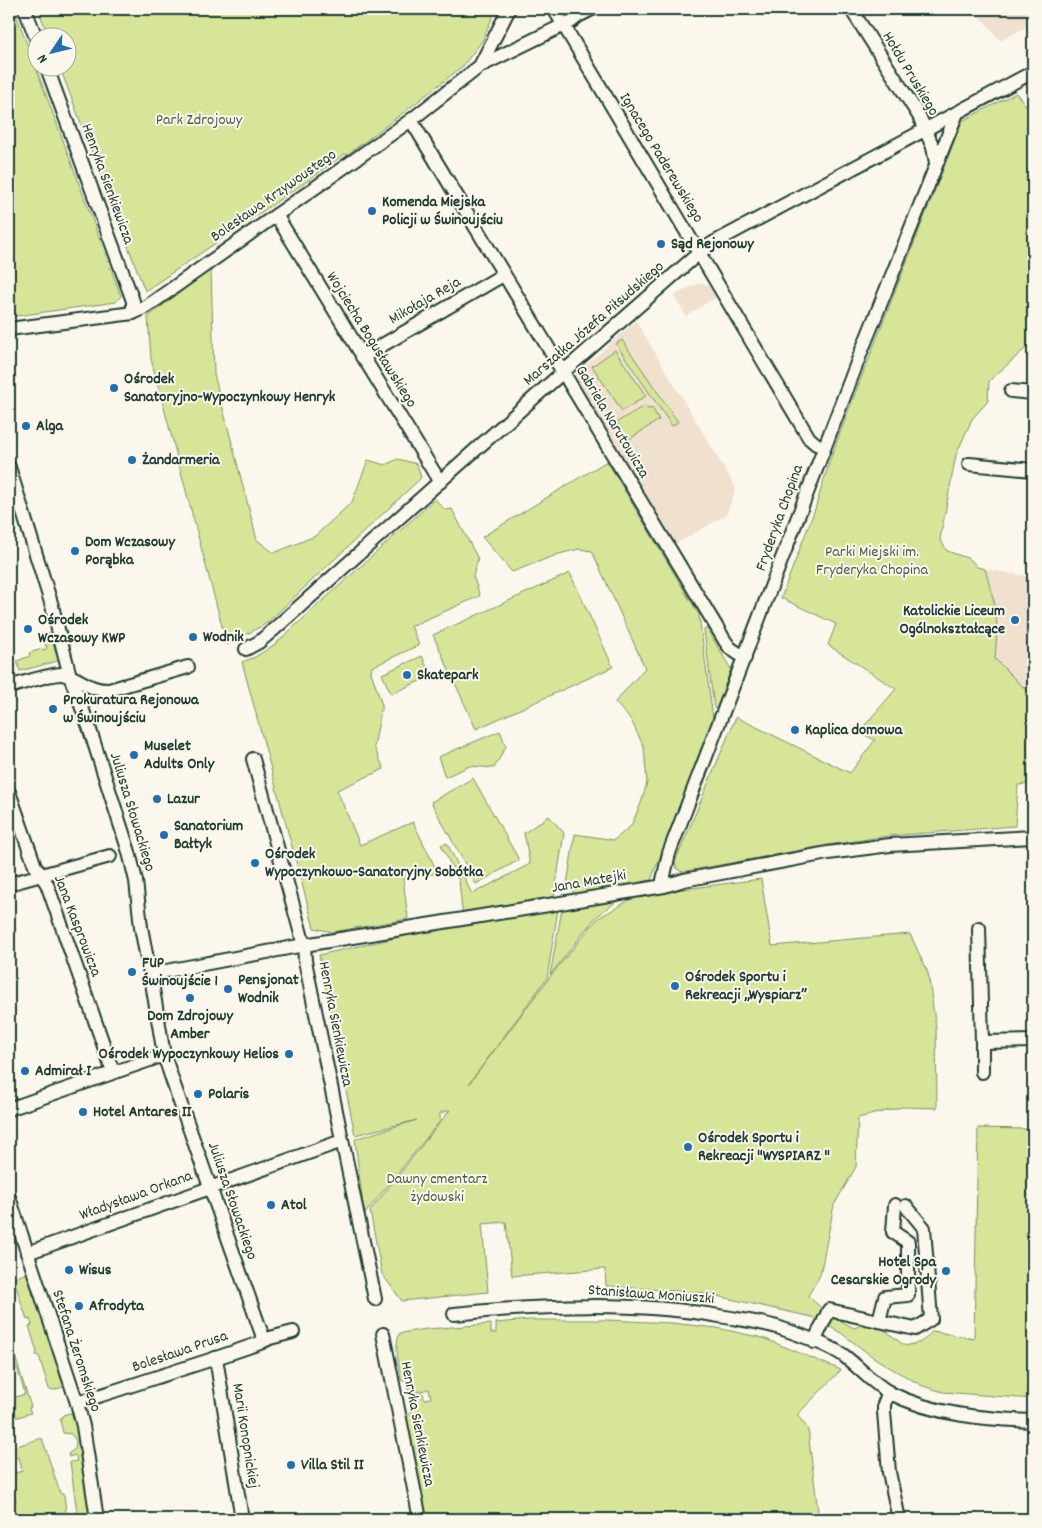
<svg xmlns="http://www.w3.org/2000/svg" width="1042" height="1528" viewBox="0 0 1042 1528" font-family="Dekko,sans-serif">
  <rect width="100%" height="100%" fill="#fbf7ec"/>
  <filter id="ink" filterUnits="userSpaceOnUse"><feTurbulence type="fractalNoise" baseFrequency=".02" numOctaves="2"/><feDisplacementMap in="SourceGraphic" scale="10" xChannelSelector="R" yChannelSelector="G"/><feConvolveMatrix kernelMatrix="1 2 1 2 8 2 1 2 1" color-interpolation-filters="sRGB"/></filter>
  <g filter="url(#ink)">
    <g fill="#f0e0ce">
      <path d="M971,9h62v14l-33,18 -13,-17z"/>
      <path d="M702,283l6,2 8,12 -30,19 -12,-20 20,-11z"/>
      <path d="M636,321l100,167 -10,27 -50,29 -99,-163 1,-9z"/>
      <path d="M985,569l48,8v111h-9l-29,-29 2,-28 -1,-22z"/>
    </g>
    <g fill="#d6e598" stroke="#7a9166">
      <path d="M9,9h5l107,287 -5,6 -107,15z"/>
      <path d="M38,9h458l-14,32 -19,25 -60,47 -56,42 -2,-1 -26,18v1l-174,118 -85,-223h8v-30l-19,-1z"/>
      <path d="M1016,93l16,20h1v229l-44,39 -1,20 -16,18 -16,36 -16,84 7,12 23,8 7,8 8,2 11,40 1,22 -2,28 29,29h9v95l-15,2 -3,41 -127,10 -60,9 -146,27 -5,-3 -2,-7 61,-145 114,56 25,-33 -16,-8 37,-43 -68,-44 8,-21 -55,-26 34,-89 15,-49 17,-46 115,-293z"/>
      <path d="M211,268l3,106 43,166 17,13 41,-17 37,-34 16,-42 17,5 13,-6 19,5 4,14 -154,145 -40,22 -76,-286 -3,-42z"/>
      <path d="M622,340l56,82 -6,4 -56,-82z"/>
      <path d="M615,350l31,46 -24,15 -30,-45z"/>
      <path d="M644,406l4,3 4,-1 7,12 -31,20 -11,-18z"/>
      <path d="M607,461l92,154 14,104 -62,161 -73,19 -11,-15 8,-50 39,6 17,-14 10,-23 6,-20 -3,-36 -13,-27 -16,-18 30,-34 -53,-117 -13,-2 -20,5 -47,18 -30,-35z"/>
      <path d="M435,499l10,11 7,-1 26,50 -5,17 7,20 -69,30 8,19 -47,22 -1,5 11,33 -8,42 10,22 -47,21 23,55 53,-23 25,51 -35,6 5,40 -76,13 -18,-4 -72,-266 13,-5 19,-12z"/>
      <path d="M570,573l43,94 -137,62 -43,-94z"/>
      <path d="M705,629h2l24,40 -14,40 -3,-1 -10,-78z"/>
      <path d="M50,633l8,28 -38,10 -3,-10 13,-5 -1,-3 13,-4 3,1 2,-4 -2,-1 -3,-9z"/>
      <path d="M422,656l9,20 -40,18 -9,-20z"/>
      <path d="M500,731l6,15 -12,22 -24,-2 -25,11 -7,-20z"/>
      <path d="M473,778l46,82 -43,24 -45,-82z"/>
      <path d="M549,816l15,17 -11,71 -90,15 -4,-38 -18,-36 6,-2 25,51 58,-30 -6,-31z"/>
      <path d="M761,879l11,67 138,-12 18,39 8,55 1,80 -35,-1 -44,11 -2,49 -22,38 -14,70 -12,21 21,19 25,13 19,-7 32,25 16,-4 12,-11 41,8 4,-211 48,1 2,18h5v252l-90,-7 -20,-6 -29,-16 -21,-13 -32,-24 -29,-16 -109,-24 -97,-7 -1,-17 -93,7 -6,-54 -24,2 6,68 -86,9 -20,-27 -12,-63 80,-101 -10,3v8l-76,94 -9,-76 62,-19 -62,15 -36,-180 139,-31 100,-15 -11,69 -78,106 80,-106 48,-59 41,-24z"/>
      <path d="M621,898l-26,20 -45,57 12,-66z"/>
      <path d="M26,1273h3l4,15 -1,5 1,3 4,2 28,88 -11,4 -5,-1 -10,-33 -3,-1 1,-3 -8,-26 3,-1 -2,-6 -3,1 -13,-40 3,-3z"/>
      <path d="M528,1320h79l64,3 46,5 46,10 78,32 -44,45c7,9 13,13 12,25l10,79h-395l-17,-102 5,-6 -3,-16 14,-2 1,6 7,-1 -2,-9 -20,5 -2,-11 -6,-3c-1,-14 -8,-35 -1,-47l27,-4 64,-5v9h5v-10z"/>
      <path d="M14,1353l17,54 -2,1 2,5 -22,7v-21l16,-5 -8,-26 -5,2 -3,-6v-9z"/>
      <path d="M69,1413l7,2 17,104h-15l-8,-57 7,-1 -1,-4 -1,-2 -6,2 -1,-3 7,-5 1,-8 -5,-7 -8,-1 -3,-13 3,-5z"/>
      <path d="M42,1438l18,55 4,2 3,24h-58v-16l7,-1 -7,-27 13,-4 -3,-14 -8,2 -2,-6 8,-7z"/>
    </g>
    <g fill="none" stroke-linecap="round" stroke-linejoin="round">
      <g stroke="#1f3d34" stroke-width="16">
        <g id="minor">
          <path d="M25,9l13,34"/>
          <path d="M554,9l255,429 7,6 8,3"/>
          <path d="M851,9l68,107 14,31 3,16"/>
          <path d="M480,66l92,-45 6,-5 14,-7"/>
          <path d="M47,68l86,233v12"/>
          <path d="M411,120l314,521 5,7 15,10"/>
          <path d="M276,215l164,267"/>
          <path d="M9,329l124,-16 13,-6 265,-187 69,-54 29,-57"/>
          <path d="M362,357l141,-82"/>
          <path d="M1011,391l22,2"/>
          <path d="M969,464l64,6"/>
          <path d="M9,467l43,139 18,70 19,51 40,125 7,29 5,46 6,32 2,10 5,8 -2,5 1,7 11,66 10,30 90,255"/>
          <path d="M246,649l13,-7 13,-11 291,-259 136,-119 14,-10 320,-171"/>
          <path d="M9,687c10,-3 44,-14 53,-13 18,3 27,17 47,16l79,-23"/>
          <path d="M253,759l51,186 1,16 70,338"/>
          <path d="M9,792l26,74 12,18 66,188"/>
          <path d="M9,884l101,-28"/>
          <path d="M664,886l-1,-6 6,-27 191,-498 97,-242"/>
          <path d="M979,928l3,114 51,-1"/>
          <path d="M154,977l7,-5 143,-27 360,-59 20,-6 144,-27 62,-8 143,-8"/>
          <path d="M982,1072v-30"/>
          <path d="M9,1109l155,-54"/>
          <path d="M9,1197l68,206 6,23 14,93"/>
          <path d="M27,1253l315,-112"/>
          <path d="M454,1314c89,-9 182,-13 271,3 18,3 37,5 55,11 18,6 48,17 63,27 16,12 29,28 47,38 44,22 95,26 143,28"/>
          <path d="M879,1321l6,-24 23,-2v-53l-15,-10 2,-27"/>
          <path d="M383,1334l37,185"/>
          <path d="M814,1342l15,-32 86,19 16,-10 -7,-91 -18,-22"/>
          <path d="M216,1358l26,161"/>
          <path d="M889,1392l-5,12v8l5,60 10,47"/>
          <path d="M77,1403l139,-45 44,-15 10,-5 23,-6"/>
        </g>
      </g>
      <use href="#minor" stroke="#fbf7ec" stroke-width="12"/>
    </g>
  </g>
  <g fill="#1f6fb2" stroke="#fbf7ec" stroke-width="2">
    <circle cx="372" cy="211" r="5"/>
    <circle cx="661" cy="244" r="5"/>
    <circle cx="114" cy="388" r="5"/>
    <circle cx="26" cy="426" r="5"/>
    <circle cx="132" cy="460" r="5"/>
    <circle cx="75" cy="551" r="5"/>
    <circle cx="1015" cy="620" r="5"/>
    <circle cx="28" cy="629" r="5"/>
    <circle cx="193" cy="637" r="5"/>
    <circle cx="407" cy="675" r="5"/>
    <circle cx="53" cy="709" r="5"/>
    <circle cx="795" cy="730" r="5"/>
    <circle cx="134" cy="755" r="5"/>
    <circle cx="157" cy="799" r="5"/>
    <circle cx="164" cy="835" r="5"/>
    <circle cx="255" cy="863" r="5"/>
    <circle cx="132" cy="972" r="5"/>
    <circle cx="675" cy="986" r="5"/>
    <circle cx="228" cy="989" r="5"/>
    <circle cx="190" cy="998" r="5"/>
    <circle cx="289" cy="1054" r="5"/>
    <circle cx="25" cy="1071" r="5"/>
    <circle cx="198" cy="1094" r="5"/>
    <circle cx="83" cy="1112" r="5"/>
    <circle cx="688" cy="1147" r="5"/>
    <circle cx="271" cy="1205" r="5"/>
    <circle cx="69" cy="1270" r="5"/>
    <circle cx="946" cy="1271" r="5"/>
    <circle cx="79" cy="1306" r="5"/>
    <circle cx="291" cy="1465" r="5"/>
  </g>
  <g text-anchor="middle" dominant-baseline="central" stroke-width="4" stroke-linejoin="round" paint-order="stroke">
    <g font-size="16" fill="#1f3d34" stroke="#fbf7ec">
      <text transform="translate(910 74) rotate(59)">Hołdu Pruskiego</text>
      <text transform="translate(661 158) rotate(59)">Ignacego Paderewskiego</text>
      <text transform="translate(107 184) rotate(70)">Henryka Sienkiewicza</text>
      <text transform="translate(274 196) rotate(-35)">Bolesława Krzywoustego</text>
      <text transform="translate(425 301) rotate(-30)">Mikołaja Reja</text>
      <text transform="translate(594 324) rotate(-41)">Marszałka Józefa Piłsudskiego</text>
      <text transform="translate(371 340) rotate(58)">Wojciecha Bogusławskiego</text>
      <text transform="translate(612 422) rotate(59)">Gabriela Narutowicza</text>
      <text transform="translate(780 518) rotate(-70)">Fryderyka Chopina</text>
      <text transform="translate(132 812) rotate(73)">Juliusza Słowackiego</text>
      <text transform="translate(589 882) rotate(-10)">Jana Matejki</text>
      <text transform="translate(77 926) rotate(69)">Jana Kasprowicza</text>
      <text transform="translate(335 1024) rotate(79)">Henryka Sienkiewicza</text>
      <text transform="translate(136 1196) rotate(-20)">Władysława Orkana</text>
      <text transform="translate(232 1201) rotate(71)">Juliusza Słowackiego</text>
      <text transform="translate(651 1295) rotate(4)">Stanisława Moniuszki</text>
      <text transform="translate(76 1351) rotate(72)">Stefana Żeromskiego</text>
      <text transform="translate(180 1352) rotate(-19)">Bolesława Prusa</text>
      <text transform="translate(417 1424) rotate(79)">Henryka Sienkiewicza</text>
      <text transform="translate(245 1436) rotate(81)">Marii Konopnickiej</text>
    </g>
    <g font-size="16" fill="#445f48" stroke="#fbf7ec">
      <text x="199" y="120">Park Zdrojowy</text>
      <text x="872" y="552">Parki Miejski im.<tspan x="872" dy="18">Fryderyka Chopina</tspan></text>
      <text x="437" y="1179">Dawny cmentarz<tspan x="437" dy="18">żydowski</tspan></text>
    </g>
    <g font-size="16" font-weight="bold" fill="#1f3d34" stroke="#fbf7ec" text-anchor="start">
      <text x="382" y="202">Komenda Miejska<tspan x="382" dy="18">Policji w Świnoujściu</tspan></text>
      <text x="671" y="244">Sąd Rejonowy</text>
      <text x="124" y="379">Ośrodek<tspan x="124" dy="18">Sanatoryjno-Wypoczynkowy Henryk</tspan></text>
      <text x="36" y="426">Alga</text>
      <text x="142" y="460">Żandarmeria</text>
      <text x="85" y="542">Dom Wczasowy<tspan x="85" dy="18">Porąbka</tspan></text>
      <text x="1005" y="611" text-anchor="end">Katolickie Liceum<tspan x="1005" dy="18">Ogólnokształcące</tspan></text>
      <text x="38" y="620">Ośrodek<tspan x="38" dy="18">Wczasowy KWP</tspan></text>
      <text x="203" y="637">Wodnik</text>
      <text x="417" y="675">Skatepark</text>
      <text x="63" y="700">Prokuratura Rejonowa<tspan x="63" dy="18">w Świnoujściu</tspan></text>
      <text x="805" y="730">Kaplica domowa</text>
      <text x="144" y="746">Muselet<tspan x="144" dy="18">Adults Only</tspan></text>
      <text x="167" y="799">Lazur</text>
      <text x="174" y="826">Sanatorium<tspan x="174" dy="18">Bałtyk</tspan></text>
      <text x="265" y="854">Ośrodek<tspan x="265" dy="18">Wypoczynkowo-Sanatoryjny Sobótka</tspan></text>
      <text x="142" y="963">FUP<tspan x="142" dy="18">Świnoujście 1</tspan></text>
      <text x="685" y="977">Ośrodek Sportu i<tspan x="685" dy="18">Rekreacji „Wyspiarz”</tspan></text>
      <text x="238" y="980">Pensjonat<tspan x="238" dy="18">Wodnik</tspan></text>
      <text x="190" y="1016" text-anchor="middle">Dom Zdrojowy<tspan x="190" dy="18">Amber</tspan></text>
      <text x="279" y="1054" text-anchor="end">Ośrodek Wypoczynkowy Helios</text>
      <text x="35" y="1071">Admirał I</text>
      <text x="208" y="1094">Polaris</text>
      <text x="93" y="1112">Hotel Antares II</text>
      <text x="698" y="1138">Ośrodek Sportu i<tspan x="698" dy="18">Rekreacji "WYSPIARZ "</tspan></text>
      <text x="281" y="1205">Atol</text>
      <text x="936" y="1262" text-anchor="end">Hotel Spa<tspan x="936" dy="18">Cesarskie Ogrody</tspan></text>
      <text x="79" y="1270">Wisus</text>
      <text x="89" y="1306">Afrodyta</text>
      <text x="301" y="1465">Villa Stil II</text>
    </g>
  </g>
  <rect width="1042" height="1528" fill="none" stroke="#fbf7ec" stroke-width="30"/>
  <rect x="15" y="15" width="1012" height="1498" fill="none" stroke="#1f3d34" stroke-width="2" filter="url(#ink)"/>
  <g transform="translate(52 52) rotate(235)"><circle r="24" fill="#fbf7ec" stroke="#a3ada2"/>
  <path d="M0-4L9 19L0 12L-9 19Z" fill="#1f6fb2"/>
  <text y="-8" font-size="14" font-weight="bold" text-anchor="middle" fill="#1f3d34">N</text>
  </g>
</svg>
